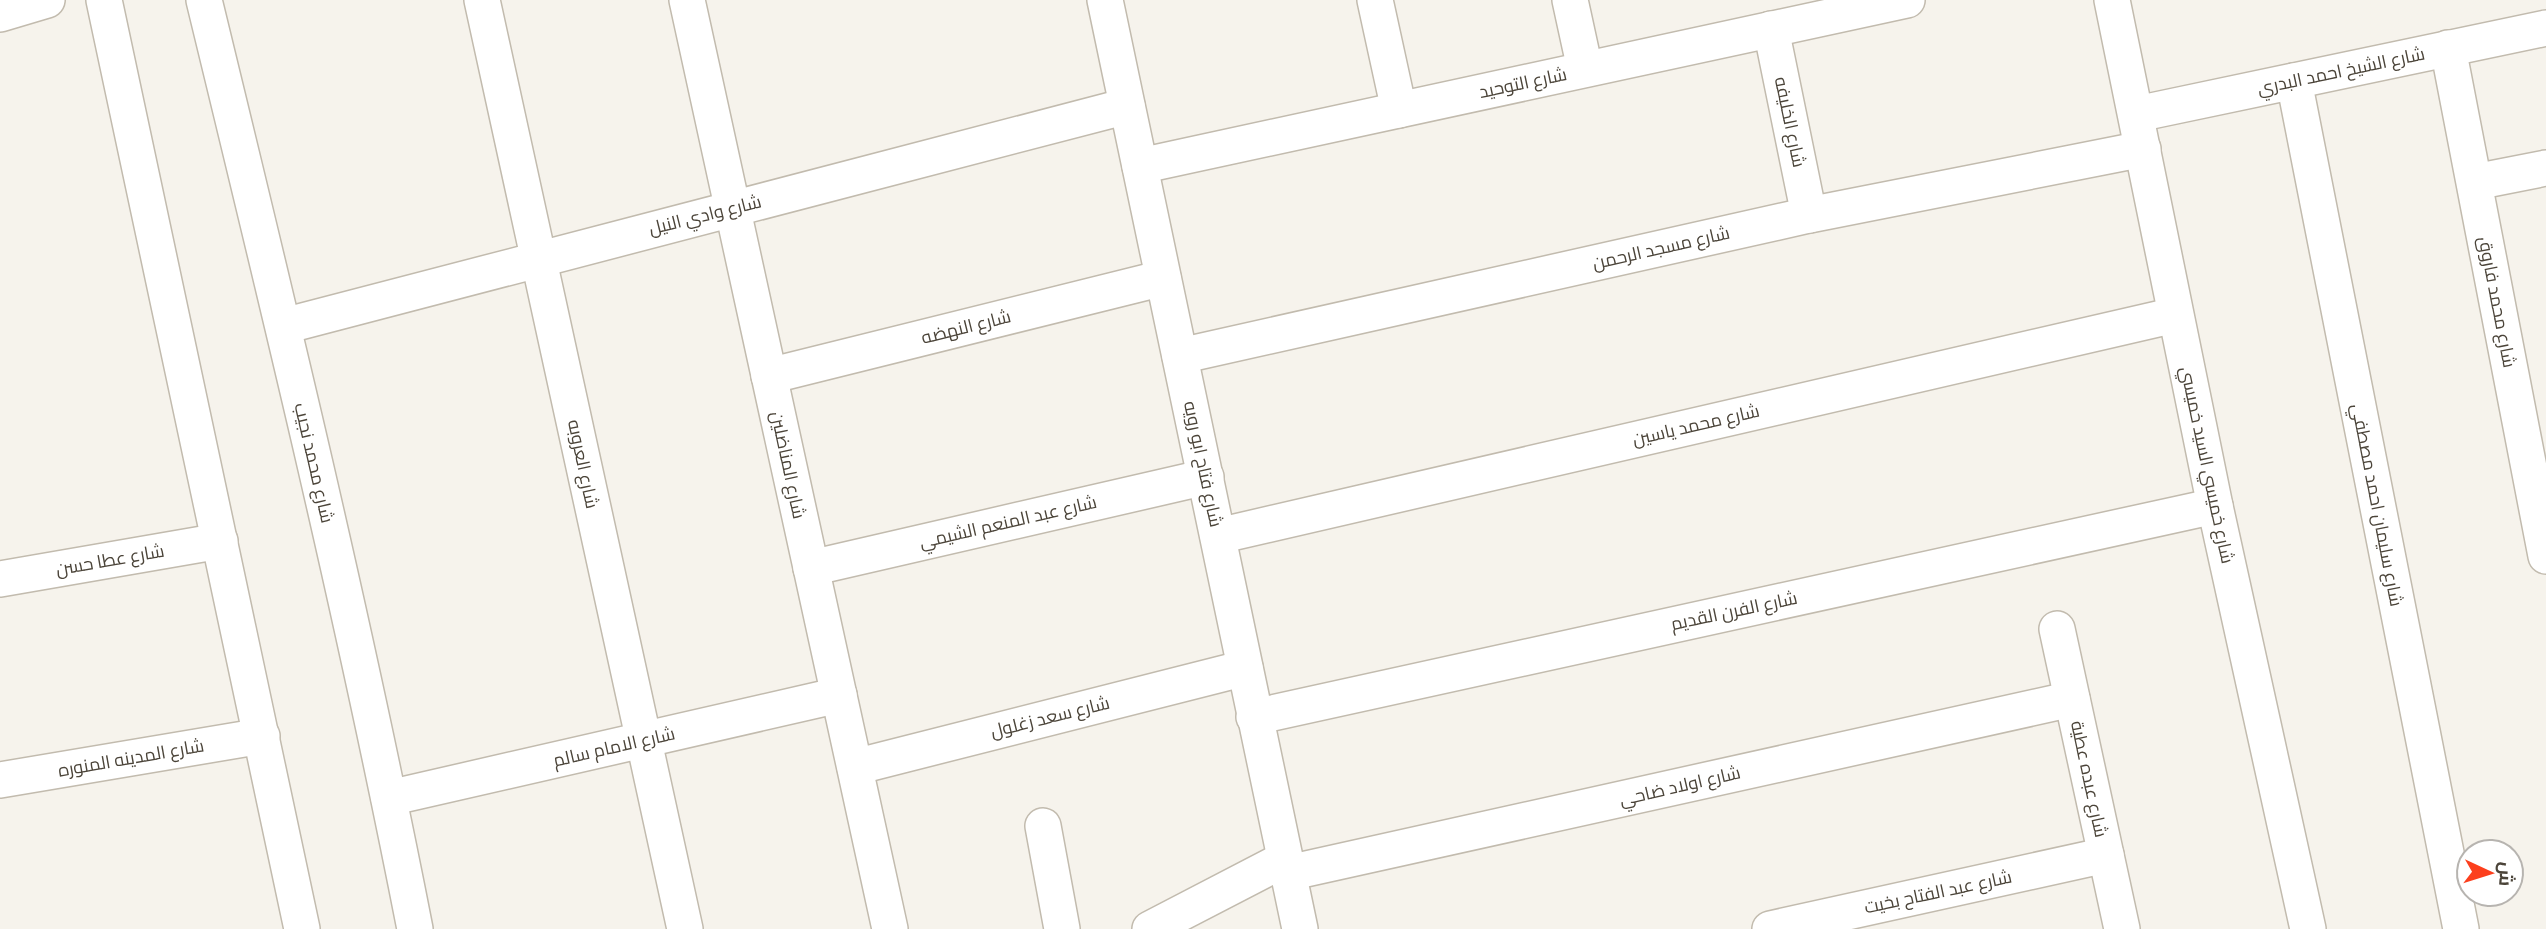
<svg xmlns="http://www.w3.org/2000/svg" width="2546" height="929" viewBox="0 0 2546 929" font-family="Signika,Cairo,sans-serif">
  <rect width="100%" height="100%" fill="#f6f3ec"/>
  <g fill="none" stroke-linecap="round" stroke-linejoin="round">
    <g stroke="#c2bbae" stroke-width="38">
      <g id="minor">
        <path d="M104,0l198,929"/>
        <path d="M204,0c75,308 150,617 211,929"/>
        <path d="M482,0l203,929"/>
        <path d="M687,0l203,929"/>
        <path d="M1105,0l195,929"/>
        <path d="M1375,0l24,110"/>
        <path d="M1570,0l15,69"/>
        <path d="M2112,0l103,506 93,423"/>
        <path d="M0,14l47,-14"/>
        <path d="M1771,29l38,186"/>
        <path d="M2448,48l98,508"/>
        <path d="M2294,81l167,848"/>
        <path d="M2137,114l409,-86"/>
        <path d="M1140,166l767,-166"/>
        <path d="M2475,182l71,-14"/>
        <path d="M284,326l843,-220"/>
        <path d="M1180,356l629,-141 334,-66"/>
        <path d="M769,376l394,-98"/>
        <path d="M1218,536l957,-221"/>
        <path d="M811,568l395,-91"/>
        <path d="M0,579l220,-38"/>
        <path d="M2057,629l65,300"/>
        <path d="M1254,717l961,-211"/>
        <path d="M855,767l390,-99"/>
        <path d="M0,780l262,-44"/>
        <path d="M389,798l450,-103"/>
        <path d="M1043,826l19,103"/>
        <path d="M1288,873l784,-174"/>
        <path d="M1150,929l135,-70"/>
        <path d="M1770,929l336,-74"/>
      </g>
    </g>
    <use href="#minor" stroke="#fff" stroke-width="35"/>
  </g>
  <g text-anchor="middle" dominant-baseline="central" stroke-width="5" stroke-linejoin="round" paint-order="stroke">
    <g font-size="18" fill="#4b4439" stroke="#fff">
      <text transform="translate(2341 71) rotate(-12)">شارع الشيخ احمد البدري</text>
      <text transform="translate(1523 83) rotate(-12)">شارع التوحيد</text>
      <text transform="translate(1790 122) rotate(78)">شارع الخليفه</text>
      <text transform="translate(705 215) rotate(-14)">شارع وادي النيل</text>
      <text transform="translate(1661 248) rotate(-13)">شارع مسجد الرحمن</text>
      <text transform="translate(2497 302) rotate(79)">شارع محمد فاروق</text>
      <text transform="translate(966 327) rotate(-14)">شارع النهضه</text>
      <text transform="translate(1696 425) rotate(-13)">شارع محمد ياسين</text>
      <text transform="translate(314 463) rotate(77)">شارع محمد نجيب</text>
      <text transform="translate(583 464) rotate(78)">شارع العروبه</text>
      <text transform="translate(1203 464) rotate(78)">شارع فتاح ابو رويه</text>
      <text transform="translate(788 465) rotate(78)">شارع المناضلين</text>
      <text transform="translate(2207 465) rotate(78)">شارع خميسي السيد خميسي</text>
      <text transform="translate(2377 505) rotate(79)">شارع سليمان احمد مصطفي</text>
      <text transform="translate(1008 522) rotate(-13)">شارع عبد المنعم الشيمي</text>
      <text transform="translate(110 560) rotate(-10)">شارع عطا حسن</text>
      <text transform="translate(1734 611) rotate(-12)">شارع الفرن القديم</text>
      <text transform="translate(1050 717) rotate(-14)">شارع سعد زغلول</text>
      <text transform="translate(614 747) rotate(-13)">شارع الامام سالم</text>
      <text transform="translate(131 758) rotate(-10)">شارع المدينه المنوره</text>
      <text transform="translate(2089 779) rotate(78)">شارع عبده عطية</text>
      <text transform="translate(1680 786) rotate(-13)">شارع اولاد ضاحي</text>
      <text transform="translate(1938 892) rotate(-12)">شارع عبد الفتاح بخيت</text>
    </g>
  </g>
  <g transform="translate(2490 873) rotate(94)"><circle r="33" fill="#ffffff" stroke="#b7b4b0" stroke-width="2"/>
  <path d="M0-5L12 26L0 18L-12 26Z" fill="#fc3f1d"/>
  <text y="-10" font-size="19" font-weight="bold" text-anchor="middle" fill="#4b4439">ش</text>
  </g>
</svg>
